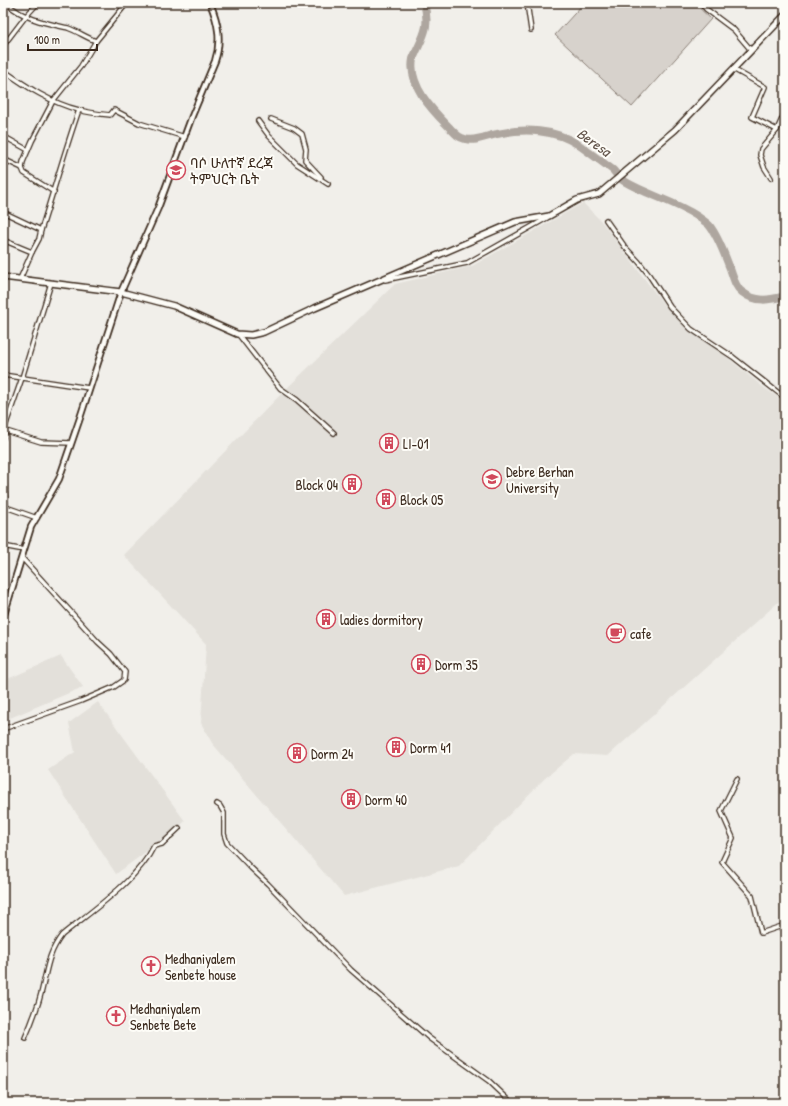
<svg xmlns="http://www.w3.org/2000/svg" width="788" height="1106" viewBox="0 0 788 1106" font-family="'Patrick Hand','Noto Sans Ethiopic',sans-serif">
  <rect width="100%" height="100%" fill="#f1efea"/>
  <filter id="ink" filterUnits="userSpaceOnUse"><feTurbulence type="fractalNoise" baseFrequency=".025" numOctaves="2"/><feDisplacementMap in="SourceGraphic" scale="8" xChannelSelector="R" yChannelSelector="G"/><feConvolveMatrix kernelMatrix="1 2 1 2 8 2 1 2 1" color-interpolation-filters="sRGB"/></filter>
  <g filter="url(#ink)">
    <g fill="#e3e0da">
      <path d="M583,203l18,18 64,85 98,81 22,15v194l-177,160 -34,-2 -30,25 -85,87 -115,30 -132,-153 -11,-20 5,-79 -82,-89 160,-164 111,-107 77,-18z"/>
      <path d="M61,656l22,31 -80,34v-40z"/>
      <path d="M98,702l87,119 -7,7 -62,46 -68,-104 27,-18 -6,-29z"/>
    </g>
    <path fill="#d7d2cc" stroke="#897e75" d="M584,3h110l17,16 -79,88 -77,-72z"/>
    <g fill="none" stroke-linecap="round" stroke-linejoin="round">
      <path stroke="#aea69f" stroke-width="8" d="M424,3c7,26 -2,34 -11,56 -5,26 19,51 35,67 5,5 10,12 17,13 11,3 21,-3 32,-5 27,-6 58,-5 82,11 11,8 23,17 34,25 3,4 6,8 11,11 23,14 50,20 73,35 4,3 9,6 12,9 9,11 15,28 20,41 4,9 5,20 13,26 14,11 28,8 43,4"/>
      <g stroke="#3b2a1e" stroke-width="6">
        <g id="minor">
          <path d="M6,3c18,16 39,20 62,25 9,3 19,10 28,13"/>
          <path d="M527,3l4,27"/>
          <path d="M701,3l5,6 28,21 17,20"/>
          <path d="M3,46l23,-30 12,-13"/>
          <path d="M733,69l32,18 -13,30 25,13"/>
          <path d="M3,70c24,17 48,33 76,40 10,3 21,4 31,5l4,-5 25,13 46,14"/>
          <path d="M271,119l23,9 8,6 4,15 -1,11 16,17"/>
          <path d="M258,121l11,15 28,28 31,20"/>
          <path d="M3,136l25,14"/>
          <path d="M3,159l19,9"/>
          <path d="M771,178l-7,-11 -4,-12 1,-6 16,-19 8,-18"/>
          <path d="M54,192l-30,-19 -2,-5 1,-6 9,-21 21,-40 28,-35 15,-25 31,-38"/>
          <path d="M3,212l38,18 -2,9 -7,13"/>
          <path d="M606,220l19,27 14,15 10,13 21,32 21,22 42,28 52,41"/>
          <path d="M41,230c13,-40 24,-80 38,-120"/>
          <path d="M3,240l29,12 -12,27"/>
          <path d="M385,280l82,-17 80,-45"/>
          <path d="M238,334l42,54 17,12 37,33"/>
          <path d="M3,375l86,13"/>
          <path d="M3,430l38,12 30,1"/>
          <path d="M3,438l1,-8 18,-52 29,-95"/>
          <path d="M3,469l3,38"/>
          <path d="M3,506l34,12"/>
          <path d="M3,546l21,4"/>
          <path d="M3,729l78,-28 33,-14 10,-7 1,-8 -14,-18 -13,-12 -76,-84"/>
          <path d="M737,779l-16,32 12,27 -11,24 30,34 9,37 24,-8"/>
          <path d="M217,804l3,2 4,7v21l3,9 24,25 17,16 83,86 78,68 60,43 23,22"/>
          <path d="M25,1038c8,-18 15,-37 19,-57 4,-18 6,-30 18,-46 29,-24 76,-55 92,-89l8,-2 17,-16"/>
        </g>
      </g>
      <g stroke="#3b2a1e" stroke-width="8">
        <path id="tertiary" d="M3,618l28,-91 28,-48 21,-61 41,-126 37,-84 34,-92 23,-55c7,-21 3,-39 -5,-58"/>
      </g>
      <g stroke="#3b2a1e" stroke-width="8">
        <path id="secondary" d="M3,277l118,15 53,14 63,28 14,1 13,-3 51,-24 200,-86 34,-6 28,-16 22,-6 76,-64 110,-115"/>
      </g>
      <use href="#minor" stroke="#fdfcf7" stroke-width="3.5"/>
      <use href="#tertiary" stroke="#fdfcf7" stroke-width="4.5"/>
      <use href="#secondary" stroke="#fdfcf7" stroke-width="5"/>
    </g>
  </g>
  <defs>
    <g id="school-ring" transform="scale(1)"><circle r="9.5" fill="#fdfcf7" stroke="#d1495b" stroke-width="1.5"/><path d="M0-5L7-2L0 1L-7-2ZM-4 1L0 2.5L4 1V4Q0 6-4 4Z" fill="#d1495b"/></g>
    <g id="building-ring" transform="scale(1)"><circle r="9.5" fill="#fdfcf7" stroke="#d1495b" stroke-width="1.5"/><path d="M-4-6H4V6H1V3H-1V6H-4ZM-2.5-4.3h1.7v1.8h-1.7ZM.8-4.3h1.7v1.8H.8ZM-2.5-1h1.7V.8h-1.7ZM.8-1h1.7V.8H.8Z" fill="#d1495b"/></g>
    <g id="university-ring" transform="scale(1)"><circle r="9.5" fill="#fdfcf7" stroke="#d1495b" stroke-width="1.5"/><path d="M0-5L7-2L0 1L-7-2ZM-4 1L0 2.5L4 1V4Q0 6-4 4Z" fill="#d1495b"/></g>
    <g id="cafe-ring" transform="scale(1)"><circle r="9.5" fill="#fdfcf7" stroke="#d1495b" stroke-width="1.5"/><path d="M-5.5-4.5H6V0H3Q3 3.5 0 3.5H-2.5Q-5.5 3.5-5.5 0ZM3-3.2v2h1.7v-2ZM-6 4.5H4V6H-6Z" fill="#d1495b"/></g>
    <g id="church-ring" transform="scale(1)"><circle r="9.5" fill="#fdfcf7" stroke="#d1495b" stroke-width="1.5"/><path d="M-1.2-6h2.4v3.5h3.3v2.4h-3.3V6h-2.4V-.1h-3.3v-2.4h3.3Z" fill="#d1495b"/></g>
  </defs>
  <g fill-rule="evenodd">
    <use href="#school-ring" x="176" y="170"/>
    <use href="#building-ring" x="389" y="443"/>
    <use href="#university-ring" x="492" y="479"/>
    <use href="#building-ring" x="352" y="484"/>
    <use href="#building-ring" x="386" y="499"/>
    <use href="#building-ring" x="326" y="619"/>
    <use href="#cafe-ring" x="616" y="633"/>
    <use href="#building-ring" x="421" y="664"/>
    <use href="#building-ring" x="396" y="747"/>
    <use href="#building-ring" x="297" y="753"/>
    <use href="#building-ring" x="351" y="799"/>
    <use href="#church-ring" x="151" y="966"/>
    <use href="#church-ring" x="116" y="1016"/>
  </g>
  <g text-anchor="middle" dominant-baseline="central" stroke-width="4" stroke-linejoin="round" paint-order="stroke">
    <g font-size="14" fill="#3b2a1e" stroke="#fdfcf7" text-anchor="start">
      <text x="190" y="162">ባሶ ሁለተኛ ደረጃ<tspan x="190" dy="16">ትምህርት ቤት</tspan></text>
      <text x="403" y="443">LI-01</text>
      <text x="506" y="471">Debre Berhan<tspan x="506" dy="16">University</tspan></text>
      <text x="338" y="484" text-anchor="end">Block 04</text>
      <text x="400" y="499">Block 05</text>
      <text x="340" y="619">ladies dormitory</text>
      <text x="630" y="633">cafe</text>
      <text x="435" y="664">Dorm 35</text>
      <text x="410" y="747">Dorm 41</text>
      <text x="311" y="753">Dorm 24</text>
      <text x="365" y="799">Dorm 40</text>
      <text x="165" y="958">Medhaniyalem<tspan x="165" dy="16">Senbete house</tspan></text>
      <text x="130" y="1008">Medhaniyalem<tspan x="130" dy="16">Senbete Bete</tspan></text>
    </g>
    <g font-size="15" font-style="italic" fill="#63554b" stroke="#fdfcf7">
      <text transform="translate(594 142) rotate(35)">Beresa</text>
    </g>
  </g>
  <rect width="788" height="1106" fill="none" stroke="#fdfcf7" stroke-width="16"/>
  <rect x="8" y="8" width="772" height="1090" fill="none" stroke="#3b2a1e" stroke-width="1.5" filter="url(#ink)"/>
  <path d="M28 44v6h69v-6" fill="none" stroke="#3b2a1e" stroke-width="2"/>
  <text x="34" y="44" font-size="12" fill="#3b2a1e" stroke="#fdfcf7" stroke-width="3" paint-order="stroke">100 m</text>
</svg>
